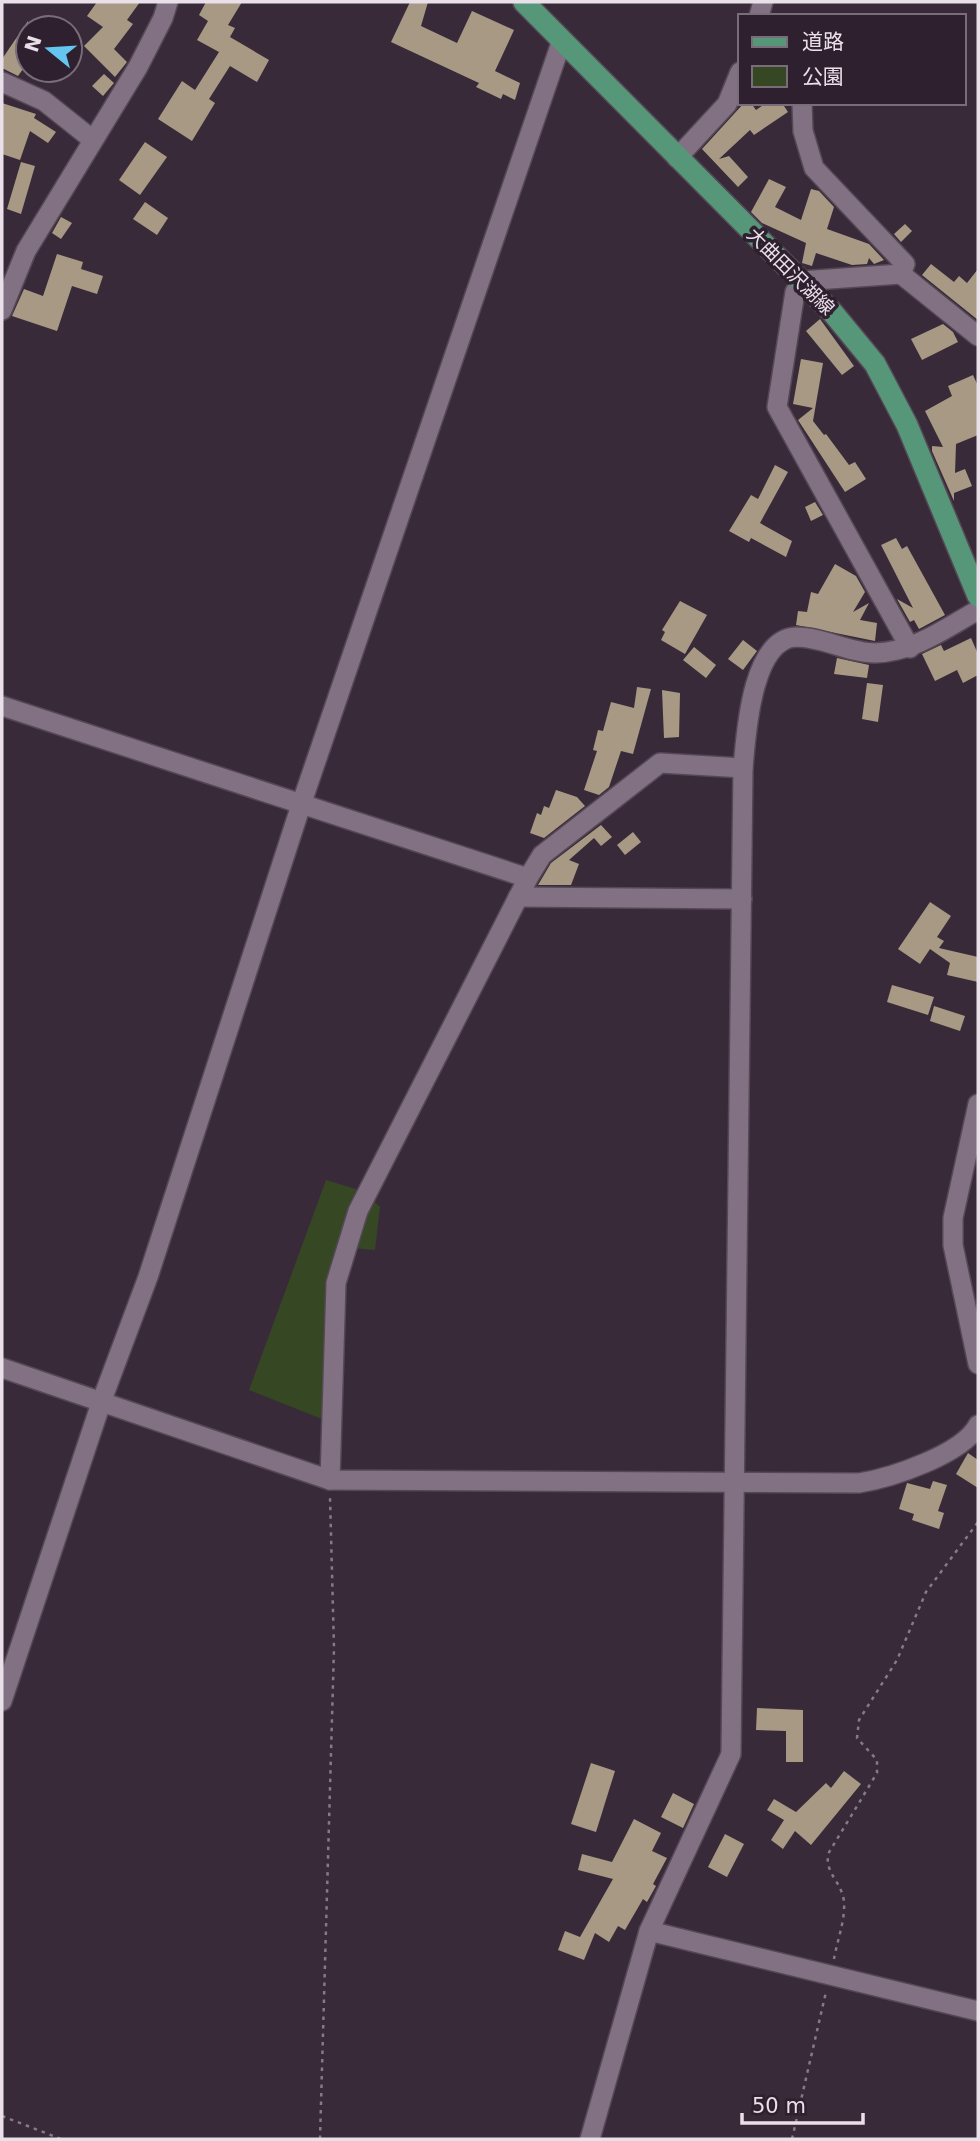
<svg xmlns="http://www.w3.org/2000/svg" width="980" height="2141" viewBox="0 0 980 2141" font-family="'DejaVu Sans','Noto Sans JP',sans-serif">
  <rect width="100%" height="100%" fill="#392a3a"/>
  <path fill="#364723" d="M326,1180l36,11 18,16 -5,43 -23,-2 -10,32 -5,107 -15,32 -73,-29z"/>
  <g fill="#a89984">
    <path d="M97,2h43l-13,18 6,4 -19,25 13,13 -12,15 -31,-31 19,-19 -16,-11z"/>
    <path d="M206,2h36l-14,23 7,3 -5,9 39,23 -12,22 -27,-16 -21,33 6,4 -23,38 -34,-22 24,-38 13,9 24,-38 -22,-12 11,-19 -9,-6z"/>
    <path d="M410,2h18l-7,24 36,17 15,-32 42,19 -19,41 25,12 -5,17 -12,-6 -2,5 -25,-12 3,-4 -88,-41z"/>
    <path d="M28,21v41l-10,14 -16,-8v-9z"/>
    <path d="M104,74l10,9 -11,13 -11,-10z"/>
    <path d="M2,103l34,11 -2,4 22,14 -8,11 -18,-12 -10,29 -18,-6z"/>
    <path d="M744,103h7l5,7 10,-7h16l6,9 -34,23 -4,-5 -31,29 10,-3 19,21 -10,10 -36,-38z"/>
    <path d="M145,142l22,15 -27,38 -21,-15z"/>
    <path d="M21,162l14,4 -14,48 -14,-5z"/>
    <path d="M769,179l17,8 -11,20 26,13 10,-31 8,2 15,16 -7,22 42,15 15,16 -10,4 -5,-6 -2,6 -15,1 -36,-12 -4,13 -10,-3 4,-20 -44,-20 -11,-11z"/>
    <path d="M145,202l23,16 -11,17 -24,-16z"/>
    <path d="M61,217l11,6 -11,16 -9,-6z"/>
    <path d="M905,224l7,7 -11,11 -7,-8z"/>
    <path d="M57,254l26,8 -2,7 22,7 -6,18 -25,-8 -15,45 -45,-15 12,-27 19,7z"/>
    <path d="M931,264l23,18 5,-6 8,7 11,-14v51l-56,-45z"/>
    <path d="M820,319l34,47 -12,9 -36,-44z"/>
    <path d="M943,324l10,8 5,10 -36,18 -11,-21z"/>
    <path d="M801,359l22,4 -10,58 11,14 2,-1 23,31 6,-3 11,17 -21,13 -47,-72 15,-12 -20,-4z"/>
    <path d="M973,375l5,11v49l-22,9 -1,29 10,-4 7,17 -18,7v8l-22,-50v-5l11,1 -18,-36 27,-15 -4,-10z"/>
    <path d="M775,465l13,7 -28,51 32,18 -6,16 -35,-19 -2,4 -20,-11 22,-36 7,4z"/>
    <path d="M815,502l8,13 -12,6 -6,-14z"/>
    <path d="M896,538l6,11 5,-3 38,69 -26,14 -5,-9 -4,2 -13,-23 16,9 -32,-63z"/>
    <path d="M835,564l21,12 9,16 -12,20 16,-9 -9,17 17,3 -2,18 -79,-16 2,-14 9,1 4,-20 7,2z"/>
    <path d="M680,601l27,14 -22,39 -24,-14 4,-8 -3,-2z"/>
    <path d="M971,638l7,16v21l-15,8 -6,-13 -22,11 -13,-27 19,-9 3,6z"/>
    <path d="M743,640l14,11 -14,19 -15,-11z"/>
    <path d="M694,647l22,18 -10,13 -23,-18z"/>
    <path d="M837,658l32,7 -2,13 -33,-4z"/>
    <path d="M867,683l16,2 -5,37 -16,-3z"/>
    <path d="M637,687l14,2 -18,65 -12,-3 -12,36 -10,8 -15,-5 13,-39 -4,-1 5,-20 5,1 8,-29 23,6z"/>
    <path d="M662,690l18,3 -1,44 -15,1z"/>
    <path d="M556,790l21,7 8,9 -41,32 -14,-5 7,-20 4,2 3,-9 5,2z"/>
    <path d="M601,825l11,12 -11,9 -7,-8 -25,22 10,4 -8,21h-33l13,-22z"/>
    <path d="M633,832l8,10 -16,13 -8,-10z"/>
    <path d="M930,902l21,14 -14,21 7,4 -5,7 39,9v25l-31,-7 3,-12 -20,-14 -10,15 -22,-15z"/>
    <path d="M892,985l42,12 -6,18 -41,-13z"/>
    <path d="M934,1006l31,10 -5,15 -30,-10z"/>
    <path d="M968,1453l10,7v28l-22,-14z"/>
    <path d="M933,1481l14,4 -9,26 6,2 -5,16 -27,-9 2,-6 -15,-5 8,-26 23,6z"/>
    <path d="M757,1708l46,2v52h-17v-31l-30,-1z"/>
    <path d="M591,1763l24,8 -19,61 -25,-8z"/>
    <path d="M844,1771l17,13 -50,61 -16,-14 -12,18 -12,-9 13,-20 -17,-10 7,-11 22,13 30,-29 5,5z"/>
    <path d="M673,1793l21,11 -11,24 -22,-11z"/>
    <path d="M634,1819l27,14 -9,18 15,7 -14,26 3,2 -9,16 -4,-3 -18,31 -7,-4 -9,16 -14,-9 -11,27 -26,-10 7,-19 15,6 33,-58 -35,-9 4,-16 30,8z"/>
    <path d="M725,1834l19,10 -17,33 -19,-10z"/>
  </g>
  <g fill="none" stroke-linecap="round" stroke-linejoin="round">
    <g stroke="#554855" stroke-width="22">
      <g id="minor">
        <path d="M759,16l4,-14"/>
        <path d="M2,82l42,19 49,39"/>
        <path d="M802,103l1,28 11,37 91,96 -4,10 77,62"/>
        <path d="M677,158l50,-54 13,-32"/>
        <path d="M901,274l-100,7 -6,11 -18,115 133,241"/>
        <path d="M2,310l24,-59 112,-184 25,-49 5,-16"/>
        <path d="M2,706l526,172"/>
        <path d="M518,897l224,2"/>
        <path d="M978,1104l-25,114v27l25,119"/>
        <path d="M2,1368l328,112 529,3c32,-5 104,-29 119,-58"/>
        <path d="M330,1480l6,-197 22,-72 170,-333 14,-23 118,-92 83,5"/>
        <path d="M2,1701l100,-301 46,-123 154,-475 260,-762"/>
        <path d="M649,1931l329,80"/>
        <path d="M590,2139l59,-208 82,-177 12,-986c3,-32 8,-129 53,-131 27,0 53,16 79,16 39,-1 71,-25 103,-43"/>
      </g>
    </g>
    <g stroke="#554855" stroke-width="24">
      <path id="major" d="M524,2l309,311 42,51 32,61 71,171"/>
    </g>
    <g stroke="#877a88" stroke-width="2.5" stroke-dasharray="3.5 5" stroke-linecap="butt">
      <path d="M834,1959c3,-19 15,-48 8,-66 -6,-16 -16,-21 -14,-39l49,-81v-13l-20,-22 2,-18 38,-60 29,-68 52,-70"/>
      <path d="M2,2116l59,23"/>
      <path d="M320,2139l14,-491 -4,-151"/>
      <path d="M792,2139l34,-147"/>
    </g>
    <use href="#minor" stroke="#827182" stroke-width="19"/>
    <use href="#major" stroke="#56977a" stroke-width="21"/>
  </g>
  <g text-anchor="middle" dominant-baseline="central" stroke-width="7" stroke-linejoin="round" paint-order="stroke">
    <g font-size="19" fill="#eae0ea" stroke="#2f202f">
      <text transform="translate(791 271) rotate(45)">大曲田沢湖線</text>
    </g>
  </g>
  <rect width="980" height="2141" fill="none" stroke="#eae0ea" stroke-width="7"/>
  <rect x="738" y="14" width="228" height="91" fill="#2f202f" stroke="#7a6d7a" stroke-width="2"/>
  <rect x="752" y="37" width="35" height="10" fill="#56977a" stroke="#7a6d7a" stroke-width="2"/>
  <text x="802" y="49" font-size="21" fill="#eae0ea">道路</text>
  <rect x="752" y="66" width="35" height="21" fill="#364723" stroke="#7a6d7a" stroke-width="2"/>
  <text x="802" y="84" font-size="21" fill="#eae0ea">公園</text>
  <g transform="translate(49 49) rotate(288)"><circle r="33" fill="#2f202f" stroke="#7a6d7a" stroke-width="2"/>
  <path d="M0-5L12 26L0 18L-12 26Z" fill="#64c5ee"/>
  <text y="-10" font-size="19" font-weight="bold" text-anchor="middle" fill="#eae0ea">N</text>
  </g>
  <path d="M742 2113v10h121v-10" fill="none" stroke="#eae0ea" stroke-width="3.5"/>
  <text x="752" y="2113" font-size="21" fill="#eae0ea" stroke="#2f202f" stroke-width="5" paint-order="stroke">50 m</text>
</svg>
